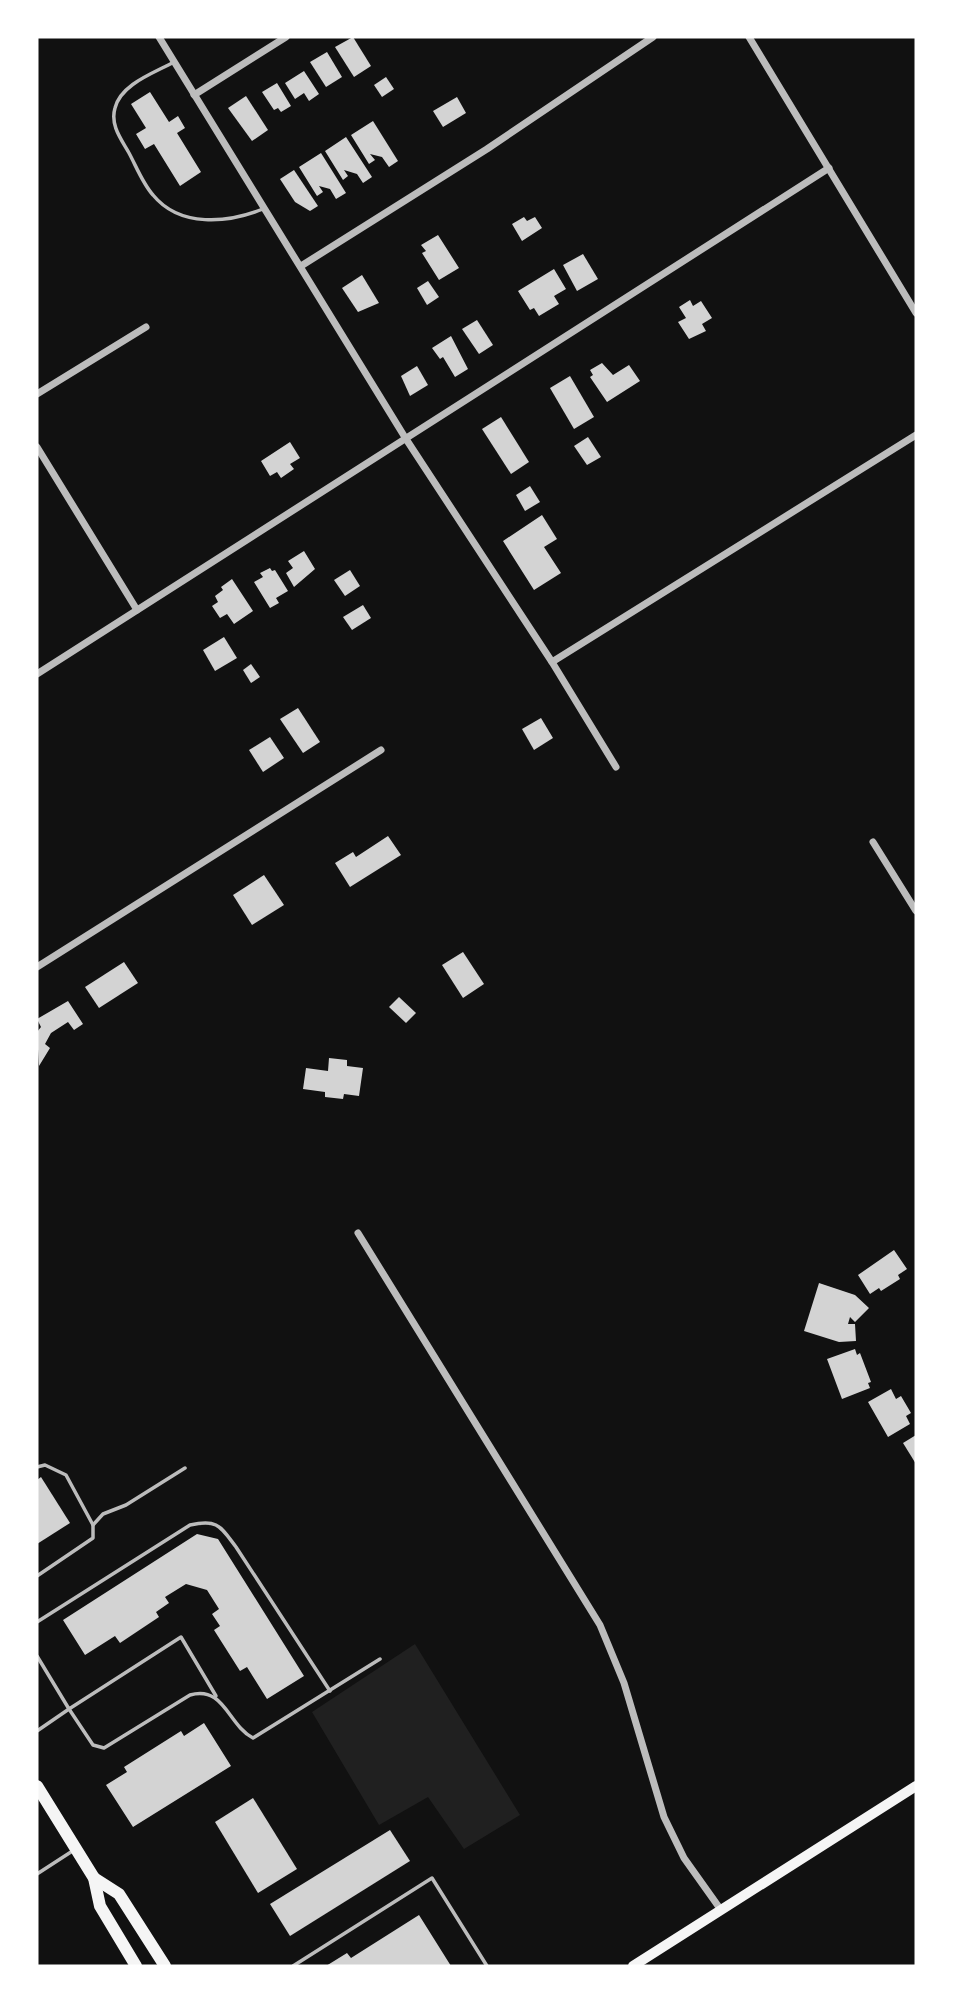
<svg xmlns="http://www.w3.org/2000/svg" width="953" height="2003" viewBox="0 0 953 2003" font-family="'Roboto Serif',serif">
  <rect width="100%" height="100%" fill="#111"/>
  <path fill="#202020" d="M415,1644l105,171 -56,34 -36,-52 -49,28 -67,-113z"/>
  <g fill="#d3d3d3">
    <path d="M353,37l18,29 -17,11 -19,-30z"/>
    <path d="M327,52l15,25 -16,10 -16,-25z"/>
    <path d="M304,71l15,23 -10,7 -5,-8 -9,6 -10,-16z"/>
    <path d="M386,77l8,12 -12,8 -8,-12z"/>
    <path d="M277,83l14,23 -10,6 -3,-4 -4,2 -12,-18z"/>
    <path d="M150,92l19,30 9,-6 7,12 -8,5 24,39 -21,14 -26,-42 -9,5 -9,-15 10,-6 -15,-24z"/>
    <path d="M246,96l22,34 -16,11 -24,-33z"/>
    <path d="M457,97l9,16 -23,14 -10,-16z"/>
    <path d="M373,121l25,40 -9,6 -7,-10 -12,-3 5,6 -6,4 -18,-29z"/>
    <path d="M346,137l26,40 -9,6 -6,-9 -13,-4 4,6 -5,4 -18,-29z"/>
    <path d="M321,153l25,40 -10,6 -6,-10 -11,-3 4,6 -6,4 -18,-29z"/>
    <path d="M294,170l24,36 -8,5 -15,-9 -15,-23z"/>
    <path d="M524,217l3,4 8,-4 7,11 -20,13 -10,-17z"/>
    <path d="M438,235l21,33 -20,12 -17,-27 4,-2 -5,-6z"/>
    <path d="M583,254l15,25 -21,12 -14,-26z"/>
    <path d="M554,269l12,20 -12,7 5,8 -20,12 -5,-8 -4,2 -12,-19z"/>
    <path d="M362,275l17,28 -21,9 -16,-24z"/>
    <path d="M428,281l11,16 -12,8 -10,-17z"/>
    <path d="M690,300l3,6 8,-5 11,17 -10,6 4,7 -17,8 -11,-17 8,-4 -7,-11z"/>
    <path d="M477,320l16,25 -14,9 -17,-25z"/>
    <path d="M451,336l17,33 -13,8 -12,-20 -3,2 -8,-11z"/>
    <path d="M602,363l11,12 16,-10 11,16 -33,21 -17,-25 3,-2 -3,-5z"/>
    <path d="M417,366l11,19 -18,11 -9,-20z"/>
    <path d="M570,376l24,41 -20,12 -24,-41z"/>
    <path d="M501,417l28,45 -18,12 -29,-45z"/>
    <path d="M588,437l13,20 -14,8 -13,-19z"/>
    <path d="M290,442l10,16 -10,6 4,5 -13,9 -4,-6 -7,4 -9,-15z"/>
    <path d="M530,486l10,16 -15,9 -9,-16z"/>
    <path d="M542,515l15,24 -13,8 17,26 -27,17 -31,-49z"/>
    <path d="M304,551l11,18 -21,18 -8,-14 7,-5 -5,-7z"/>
    <path d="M270,568l2,3 3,-1 13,21 -12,7 3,5 -9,5 -16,-26 9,-5 -3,-4z"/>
    <path d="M350,570l10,16 -15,10 -11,-16z"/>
    <path d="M232,579l21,32 -19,13 -7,-10 -7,4 -8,-12 6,-4 -3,-6 8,-6 -2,-3z"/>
    <path d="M363,605l8,13 -19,12 -9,-13z"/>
    <path d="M224,637l13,21 -22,13 -12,-21z"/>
    <path d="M251,664l9,13 -9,6 -8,-13z"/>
    <path d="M298,708l22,34 -17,11 -23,-34z"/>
    <path d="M541,718l12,20 -19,12 -12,-21z"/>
    <path d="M270,737l14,21 -21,14 -14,-22z"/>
    <path d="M388,836l13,19 -51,32 -15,-24 18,-11 3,5z"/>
    <path d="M264,875l20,30 -32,20 -19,-30z"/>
    <path d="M463,952l21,32 -21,14 -21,-33z"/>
    <path d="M124,962l14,21 -39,25 -14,-21z"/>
    <path d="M399,997l17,16 -10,10 -17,-16z"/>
    <path d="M68,1001l15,23 -9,6 -6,-8 -17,11 -6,11 5,4 -11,18 -2,-34 4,-5 -4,-8z"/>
    <path d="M329,1058l18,2v6l16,2 -4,28 -15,-2 -1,5 -18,-2v-5l-22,-3 3,-21 22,3z"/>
    <path d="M894,1250l13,19 -9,6 2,4 -19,12 -2,-3 -9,6 -12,-19z"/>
    <path d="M819,1283l36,12 14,13 -14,14 -5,-5 -2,7h7l1,17 -17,1 -35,-11z"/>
    <path d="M855,1349l2,6 3,-2 11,29 -3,1 2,5 -28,11 -15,-40z"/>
    <path d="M891,1389l5,10 5,-3 10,17 -5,3 4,8 -22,13 -20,-35z"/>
    <path d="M916,1435v29l-13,-21z"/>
    <path d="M41,1477l29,46 -33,21v-64z"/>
    <path d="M197,1534l21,5 86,137 -37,23 -20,-32 -7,4 -26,-41 6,-4 -8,-12 7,-5 -12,-19 -21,-6 -21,13 4,6 -13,9 3,5 -39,26 -5,-7 -30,19 -22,-35z"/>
    <path d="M204,1723l27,43 -98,61 -27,-42 21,-13 -3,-5 57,-36 3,5z"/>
    <path d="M253,1798l44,71 -39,24 -43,-71z"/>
    <path d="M390,1830l20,31 -120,75 -20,-32z"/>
    <path d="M419,1915l32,51h-125l21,-13 4,5z"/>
  </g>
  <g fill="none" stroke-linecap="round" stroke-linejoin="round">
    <g stroke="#bcbcbc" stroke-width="3.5">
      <path d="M174,62c-20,11 -53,22 -59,46 -5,17 6,31 14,45 7,13 14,31 24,42 27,33 75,28 110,14"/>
      <path d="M37,1467l8,-2 21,10 27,50"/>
      <path d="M37,1576l56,-38v-13l10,-11 23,-9 59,-37"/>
      <path d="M37,1622l153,-97c28,-6 30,1 46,22l94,144"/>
      <path d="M37,1656l32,53 112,-72 35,59"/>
      <path d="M37,1731l32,-22 24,36 11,3 86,-53c34,-10 38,30 63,43l127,-79"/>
      <path d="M37,1874l37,-24"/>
      <path d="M293,1966l139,-88 55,88"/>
    </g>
    <g stroke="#bcbcbc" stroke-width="7">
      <path d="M159,37l247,402 146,223 64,105"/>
      <path d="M749,37l167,276"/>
      <path d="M194,95l92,-58"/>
      <path d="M301,266l186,-117 166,-112"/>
      <path d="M37,394l109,-67"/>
      <path d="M37,447l100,163"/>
      <path d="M552,662l364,-227"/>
      <path d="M37,674l792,-506"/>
      <path d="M873,842l43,69"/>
      <path d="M37,967l344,-217"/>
      <path d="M358,1233l242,392 24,58 40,134 20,41 37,52"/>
    </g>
    <path stroke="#f5f5f5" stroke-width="10" d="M633,1966l283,-180"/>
    <g stroke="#f5f5f5" stroke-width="12">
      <path d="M37,1786l57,92 6,28 36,60"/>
      <path d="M94,1878l25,16 46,72"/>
    </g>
  </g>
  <rect width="953" height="2003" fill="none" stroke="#ffffff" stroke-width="77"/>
</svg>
